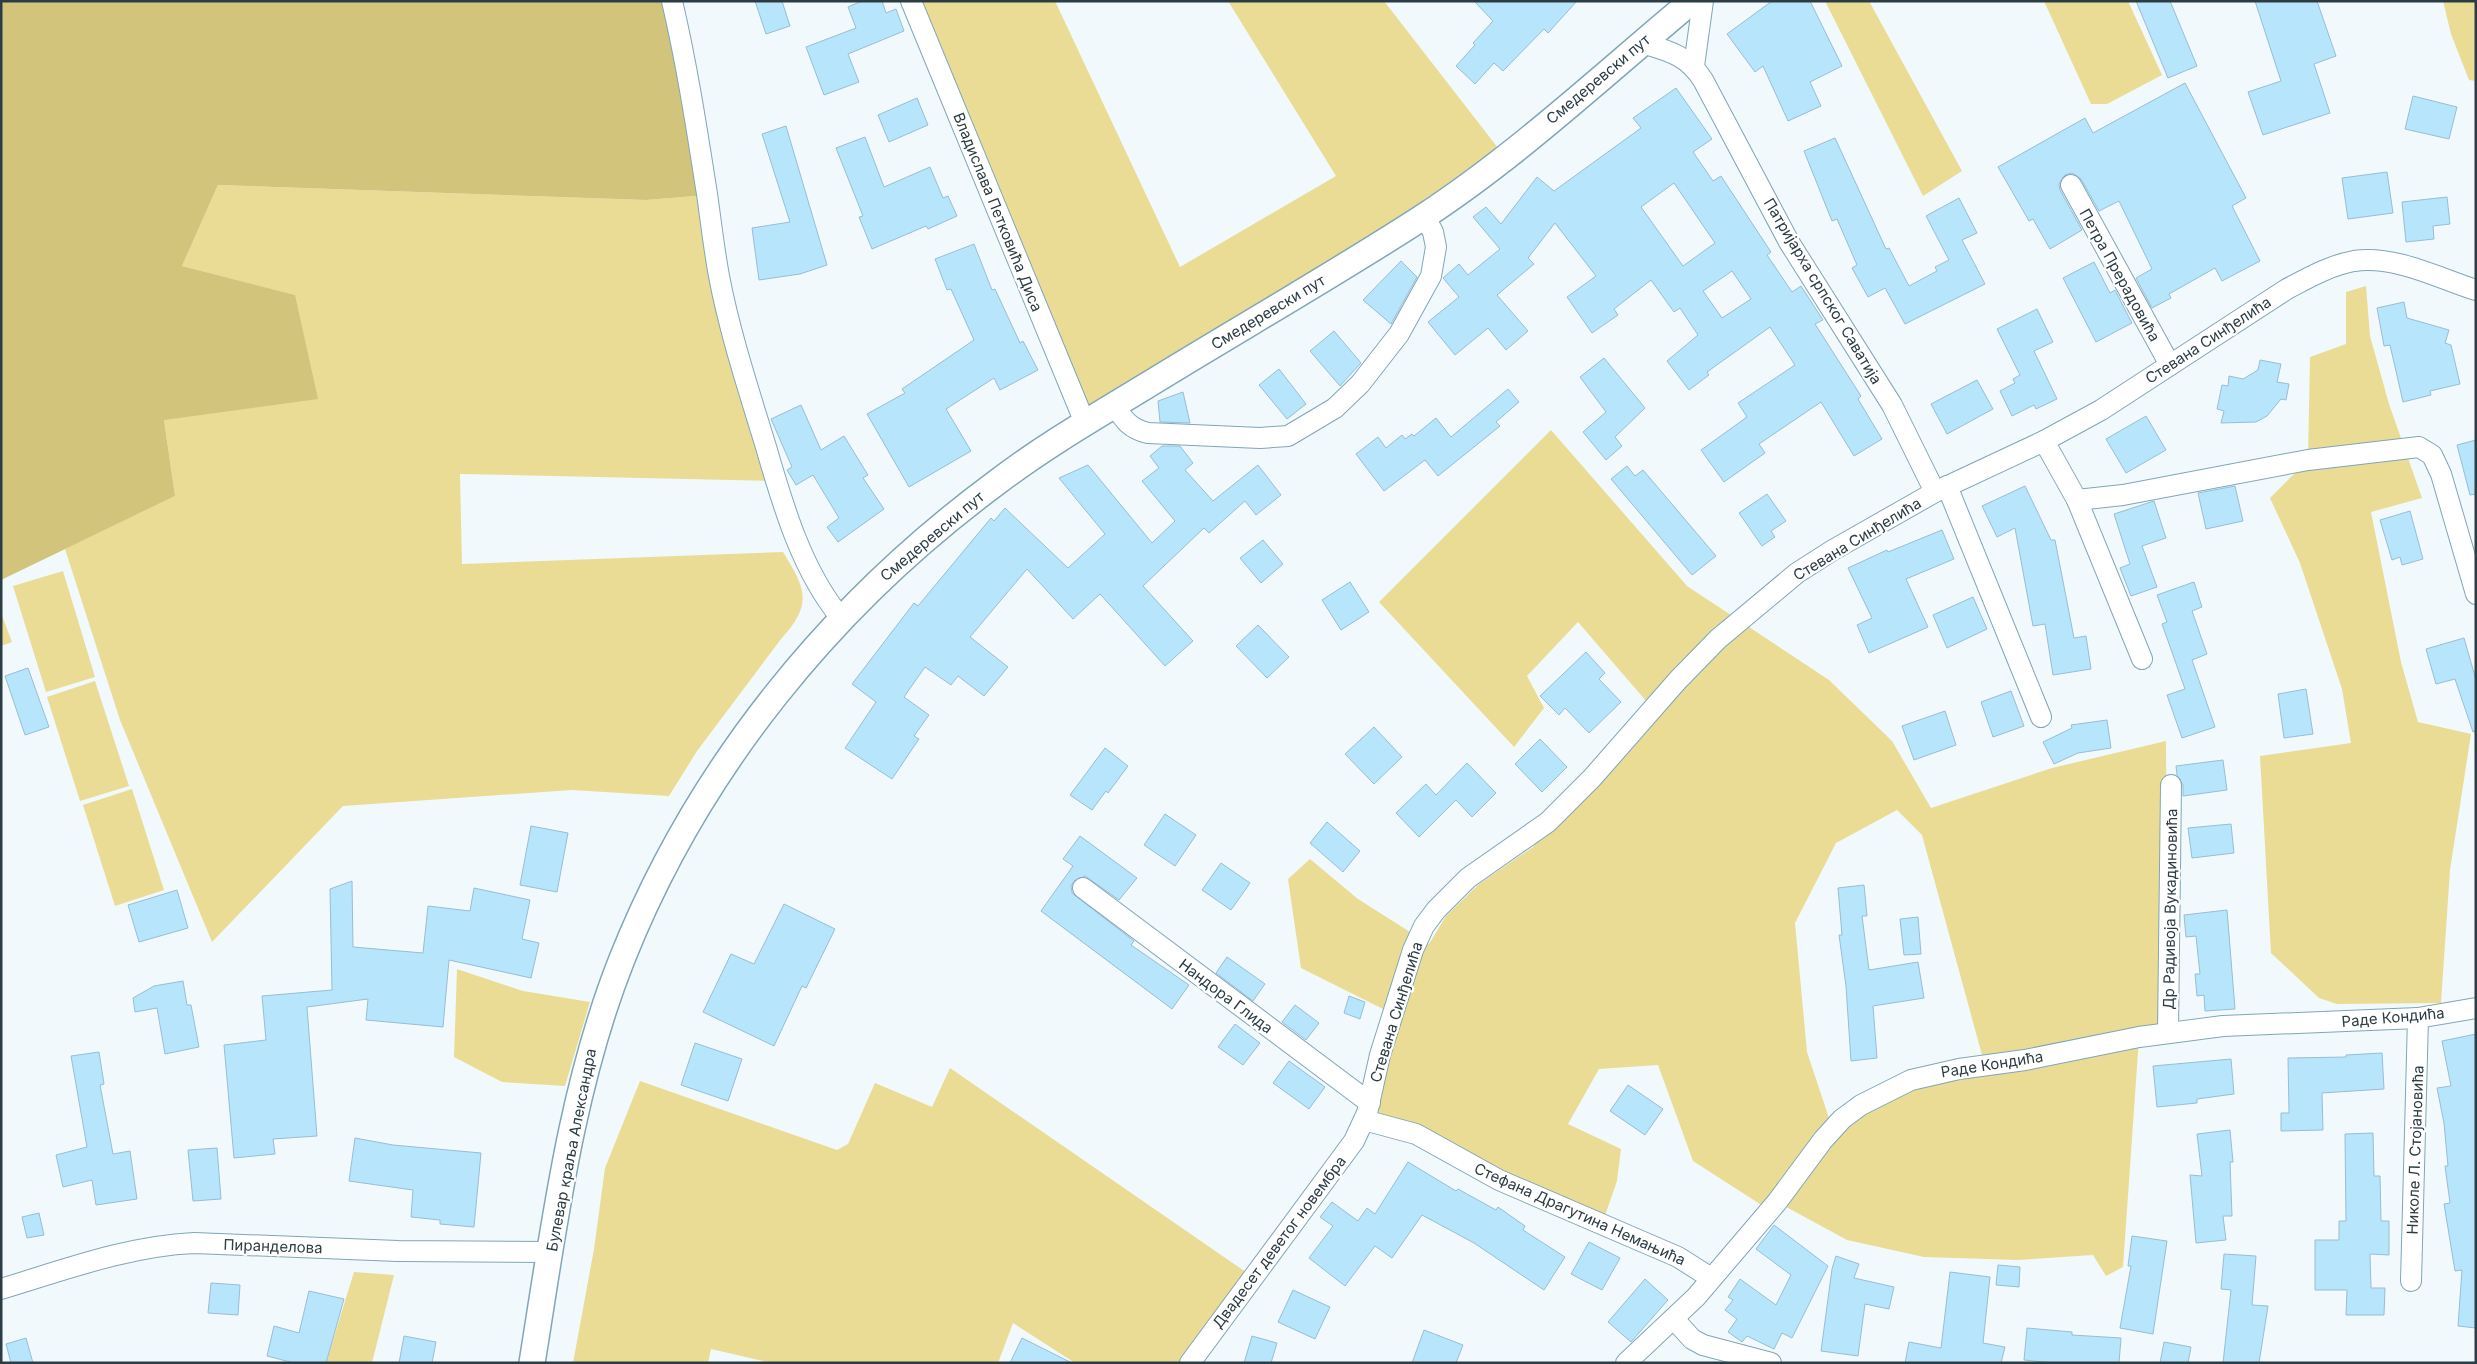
<svg xmlns="http://www.w3.org/2000/svg" width="2477" height="1364" viewBox="0 0 2477 1364" font-family="Inter,sans-serif">
  <rect width="100%" height="100%" fill="#f1f9fd"/>
  <g fill="#eadc95">
    <path d="M911,1h144l125,266 156,-91 -108,-175h156l121,156 -420,266z"/>
    <path d="M1825,1h44l93,170 -39,25z"/>
    <path d="M2044,1h84l34,74 -55,29h-16z"/>
    <path d="M2443,1h33v80l-7,-1 -18,-46z"/>
    <path d="M218,185l428,15 61,-5 69,286 -316,-7 2,90 321,-12c23,37 30,52 -2,87l-84,112 -28,45 -97,-6 -229,16 -131,136 -92,-222 -55,-171 110,-53 -11,-76 130,-125 -112,-29z"/>
    <path d="M2366,286l4,50 19,68 33,94 -51,14 30,150 17,60 53,12 -21,136 -9,133 -104,1 -18,-6 -48,-45 -11,-197 91,-13 -9,-54 -42,-126 -30,-65 38,-38 2,-103 36,-13v-52z"/>
    <path d="M1551,430l136,156 142,94 63,61 39,67 121,-40 114,-27 2,292 -29,5 -16,229 -17,9 -13,-21 -76,5 -93,-3 -77,-17 -70,-38 65,-83 48,-30 95,-23 -63,-231 -25,-25 -61,33 -41,80 12,129 22,66 -66,88 -70,-45 -35,-96 -59,4 -31,55 53,25 -4,32 -15,43 -238,-104 29,-106 -92,-46 -13,-89 22,-20 48,40 71,45 17,-28 33,-32 54,-37 15,-25 105,-113 -75,-87 -51,54 17,32 -30,39 -135,-145z"/>
    <path d="M63,571l32,106 -49,15 -33,-106z"/>
    <path d="M1,613l11,29 -11,4z"/>
    <path d="M95,681l34,105 -49,15 -33,-104z"/>
    <path d="M132,789l32,101 -49,16 -32,-101z"/>
    <path d="M457,969l66,22 67,11 -25,84 -63,-4 -48,-25z"/>
    <path d="M950,1068l303,209 -62,86h-116l-62,-40 -15,40h-227l-60,-14 -3,14h-135l21,-114 11,-81 35,-87 197,69 11,-6 27,-61 57,24z"/>
    <path d="M354,1272l40,3 -22,88h-46z"/>
  </g>
  <path fill="#d2c47a" d="M1,1h670l36,194 -61,5 -428,-15 -36,81 113,29 23,104 -154,21 11,76 -174,84z"/>
  <g fill="#b6e5fc" stroke="#98bed1" fill-rule="evenodd">
    <path d="M755,1h27l8,25 -24,8z"/>
    <path d="M862,1h20l4,12 10,-4 8,22 -56,23 11,28 -35,13 -18,-48 50,-19 -8,-21z"/>
    <path d="M1474,1h103l-29,32 -4,-4 -41,42 -9,-8 -19,21 -19,-18 19,-21 -2,-2 20,-22z"/>
    <path d="M1772,1h38l32,65 -32,16 11,24 -33,15 -25,-55 -8,6 -28,-38z"/>
    <path d="M2136,1h34l27,65 -29,12z"/>
    <path d="M2255,1h62l19,55 -22,8 16,49 -67,22 -15,-43 33,-11z"/>
    <path d="M2185,83l61,115 -14,8 28,55 -38,20 -7,-13 -46,26 2,4 -19,10 -16,-30 16,-9 -33,-68 -20,10 -18,-32 -9,-6 -7,2 -6,9 1,6 22,40 -32,19 -17,-30 -4,2 -31,-54 87,-49 8,15z"/>
    <path d="M1676,88l36,51 -19,13 20,29 8,-5 50,76 -4,3 25,37 9,-6 22,34 -8,4 46,72 -3,3 24,40 -28,17 -33,-54 -62,42 6,9 -41,29 -23,-32 46,-33 -9,-14 57,-38 -25,-38 -63,45 2,3 -20,15 -22,-29 31,-26 -18,-27 -6,4 -23,-32 -37,29 4,6 -26,18 -25,-36 29,-21 -41,-53 -27,35 6,6 -37,31 31,36 -22,19 -18,-22 -33,27 -27,-33 31,-25 -16,-19 16,-14 9,11 32,-26 -27,-32 13,-10 15,17 36,-47 17,14 87,-63 -8,-10zM1674,183l41,60 -32,23 -42,-59zM1732,271l19,28 -29,19 -19,-27z"/>
    <path d="M2413,96l44,11 -8,32 -44,-10z"/>
    <path d="M917,98l11,27 -39,17 -11,-27z"/>
    <path d="M786,126l41,139 -27,9 -41,6 -7,-52 38,-6 -28,-88z"/>
    <path d="M865,137l19,50 46,-20 13,31 5,-2 9,20 -29,13 -2,-3 -54,23 -13,-32 4,-1 -27,-68z"/>
    <path d="M1835,138l51,111 3,-1 20,38 28,-15 -2,-4 14,-7 -23,-44 33,-18 18,35 -15,7 23,44 -80,40 -20,-36 -17,9 -16,-29 5,-3 -20,-46 -5,2 -28,-70z"/>
    <path d="M2387,172l6,41 -45,6 -6,-41z"/>
    <path d="M2447,197l3,27 -17,2 1,13 -28,3 -4,-40z"/>
    <path d="M974,244l18,46 3,-1 25,54 3,-2 15,29 -38,20 -6,-12 -48,31 25,42 -62,36 -42,-73 38,-21 -3,-4 72,-49 -23,-51 -4,1 -12,-31z"/>
    <path d="M1401,261l16,16 -26,47 -28,-24z"/>
    <path d="M2094,262l16,31 5,-3 17,33 -36,19 -33,-64z"/>
    <path d="M2404,302l3,16 42,12 -4,13 6,2 9,39 -30,7 1,4 -28,7 -13,-57 -6,1 -7,-38z"/>
    <path d="M2037,309l16,33 -19,9 23,48 -21,10 -2,-4 -22,11 -12,-25 15,-8 -2,-4 7,-4 -23,-46z"/>
    <path d="M1334,331l27,32 -21,23 -30,-35z"/>
    <path d="M1604,358l41,50 -30,29 7,9 -16,14 -23,-28 23,-20 -26,-35z"/>
    <path d="M2260,360l21,4 -4,18 12,2 -3,16 -5,-1 -14,17 -11,6 -35,1 3,-12 -7,-2 5,-24 6,1 1,-10 14,3 15,-9z"/>
    <path d="M1279,369l27,35 -19,15 -28,-34z"/>
    <path d="M1977,380l16,29 -46,25 -16,-30z"/>
    <path d="M1508,389l11,13 -23,20 4,4 -62,50 -13,-16 -41,31 -28,-37 22,-17 8,11 16,-13 3,4 7,-5 2,2 22,-18 15,19z"/>
    <path d="M1183,392l7,31 -30,-1 -2,-21z"/>
    <path d="M801,405l20,45 23,-14 24,39 -5,3 21,31 -46,33 -11,-15 12,-9 -26,-43 -17,10 -9,-15 5,-3 -21,-48z"/>
    <path d="M2146,416l20,34 -40,23 -20,-34z"/>
    <path d="M2476,440v54l-6,1 -13,-50z"/>
    <path d="M1162,446h18l13,17 -8,7 28,31 45,-36 23,30 -25,20 -11,-14 -36,32 -5,-5 -61,58 50,55 -28,25 -65,-72 -27,25 -46,-50 -57,68 38,30 -24,29 -26,-20 -7,9 -26,-18 -21,30 25,18 -15,21 5,3 -27,40 -47,-31 31,-46 -24,-18 62,-81 4,3 73,-88 3,3 11,-13 63,60 37,-34 -46,-56 29,-13 64,78 23,-22 -33,-40 17,-13 -9,-12z"/>
    <path d="M1627,466l8,10 8,-6 73,86 -24,19 -81,-96z"/>
    <path d="M2025,486l26,54h4l19,98 12,-2 5,33 -38,6 -8,-51 -12,2 -18,-98 -18,9 -15,-31z"/>
    <path d="M2235,486l8,35 -37,8 -8,-36z"/>
    <path d="M1767,494l19,27 -15,10 4,6 -13,9 -23,-33z"/>
    <path d="M2154,501l12,37 -24,8 15,41 -26,9 -11,-28 10,-4 -16,-50z"/>
    <path d="M2410,511l13,48 -21,6 -2,-8 -8,3 -12,-40z"/>
    <path d="M1942,530l12,29 -48,20 22,48 -59,26 -12,-28 15,-7 -24,-50 39,-18 1,2z"/>
    <path d="M1263,540l20,24 -22,19 -21,-25z"/>
    <path d="M1350,582l19,30 -28,18 -19,-30z"/>
    <path d="M2194,582l8,25 -10,4 15,43 -15,6 23,67 -33,11 -15,-43 18,-6 -23,-65 5,-2 -10,-27z"/>
    <path d="M1973,597l14,32 -40,19 -14,-33z"/>
    <path d="M1258,625l31,32 -22,21 -31,-32z"/>
    <path d="M2464,638l12,42v51l-3,1 -18,-53 -19,5 -10,-35z"/>
    <path d="M1586,652l19,21 -6,6 22,23 -32,31 -24,-25 -6,7 -19,-19z"/>
    <path d="M28,668l21,59 -24,8 -20,-59z"/>
    <path d="M2306,689l7,45 -29,4 -6,-44z"/>
    <path d="M2011,691l13,35 -31,11 -12,-35z"/>
    <path d="M1945,711l11,34 -42,15 -12,-34z"/>
    <path d="M2107,720l4,28 -33,5 -24,11 -11,-22 29,-14 -1,-3z"/>
    <path d="M1374,727l28,30 -28,27 -29,-30z"/>
    <path d="M1540,739l27,28 -25,25 -27,-28z"/>
    <path d="M1105,748l23,18 -20,27 -2,-2 -14,19 -22,-15z"/>
    <path d="M2223,760l4,30 -44,6v-11l-6,-10 -1,-9z"/>
    <path d="M1467,763l29,30 -24,24 -16,-17 -37,37 -23,-24 30,-29 10,11z"/>
    <path d="M1165,814l31,21 -21,31 -31,-21z"/>
    <path d="M1327,822l33,29 -17,21 -33,-29z"/>
    <path d="M2231,824l3,29 -42,5 -4,-30z"/>
    <path d="M531,826l37,7 -11,59 -37,-7z"/>
    <path d="M1080,836l57,42 -18,22 -34,-24 -11,5 -3,5 1,7 62,48 -3,4 58,40 -17,24 -131,-98 32,-45 -10,-7z"/>
    <path d="M1221,863l29,20 -19,27 -29,-20z"/>
    <path d="M352,881l1,66 70,6 5,-47 42,5 4,-23 56,12 -8,39 17,4 -8,35 -82,-18 -6,67 -77,-7 2,-21 -61,8 10,129 -44,3 2,15 -41,4 -10,-113 42,-5 -4,-44 70,-6 -2,-101z"/>
    <path d="M1864,885l3,31h-5l7,54 49,-8 6,36 -51,8 4,52 -26,3 -5,-75 -7,-51h3l-4,-47z"/>
    <path d="M177,890l11,38 -49,14 -11,-37z"/>
    <path d="M784,904l51,25 -29,59 -4,-2 -28,60 -71,-34 28,-58 23,10z"/>
    <path d="M2227,910l8,99 -30,2 -1,-16 -7,1 -2,-22h5l-4,-38 -10,1 -2,-22z"/>
    <path d="M1918,917l3,37 -17,1 -4,-36z"/>
    <path d="M1227,957l38,27 -12,17 -37,-28z"/>
    <path d="M183,981l4,24h4l8,42 -34,7 -8,-46 -22,4 -2,-14 21,-12z"/>
    <path d="M1349,996l16,6 -5,17 -16,-6z"/>
    <path d="M1295,1005l24,18 -13,17 -24,-18z"/>
    <path d="M1235,1024l25,19 -17,22 -25,-18z"/>
    <path d="M2476,1034v294l-18,-2 4,-56 -7,1 -11,-67 6,-1 -5,-37h3l-4,-43 -7,-35 14,-2 -9,-45z"/>
    <path d="M695,1043l47,16 -14,42 -47,-16z"/>
    <path d="M99,1052l5,32 -4,1 13,69 17,-3 7,48 -41,6 -4,-25 -29,7 -7,-32 31,-8 -16,-91z"/>
    <path d="M2382,1053l2,36 -62,4 1,37 -42,1v-18h8l-1,-55 58,-1v-2z"/>
    <path d="M2231,1059l3,35 -37,5v4l-40,4 -4,-41z"/>
    <path d="M1289,1061l36,26 -16,22 -36,-26z"/>
    <path d="M1628,1085l35,24 -18,26 -35,-24z"/>
    <path d="M2230,1130l3,32h-3l2,54h-9l3,24 -30,3 -6,-68 12,1 -5,-42z"/>
    <path d="M2373,1133l1,43h6l1,45h8v34l-19,-1 1,34h14l-1,27h-38l1,-25h-32v-50h24v-19h7l-1,-87z"/>
    <path d="M355,1138l38,7 88,8 -7,74 -34,-3v-4l-29,-3 2,-27 -64,-9z"/>
    <path d="M217,1148l4,51 -28,2 -5,-51z"/>
    <path d="M1408,1162l48,29 2,-2 38,21 2,-3 27,19 -2,4 42,27 -21,33 -70,-47 -52,-28 -30,43 -17,-12 -30,40 -36,-28 24,-32 -13,-9 12,-15 26,19 9,-13 8,6z"/>
    <path d="M39,1213l5,22 -17,3 -5,-21z"/>
    <path d="M1774,1225l54,41 -36,72 -10,-5 -8,16 -27,-13 -5,6 -14,-10 9,-13 -12,-9 8,-10 -5,-3 12,-18 36,26 15,-30 -35,-26z"/>
    <path d="M2132,1236l35,5 -14,93 -33,-6 11,-62h-3z"/>
    <path d="M1589,1242l31,16 -18,32 -31,-16z"/>
    <path d="M2224,1254l32,2 -4,49 16,1 -9,57h-36l8,-73 -10,-1z"/>
    <path d="M1836,1256l23,8 -5,14 40,9 -5,22 -24,-5 -7,52 -37,-5 11,-82z"/>
    <path d="M1998,1265l22,2 -1,20 -23,-2z"/>
    <path d="M1950,1272l40,5 -7,66 22,4 -4,16h-96l4,-21 32,6z"/>
    <path d="M1645,1279l23,21 -37,42 -23,-20z"/>
    <path d="M211,1283l29,2 -2,30 -30,-2z"/>
    <path d="M1293,1290l37,17 -15,32 -37,-17z"/>
    <path d="M309,1291l35,8 -18,64h-32l-27,-7 7,-30 25,7z"/>
    <path d="M2027,1328l45,4v3l49,3 -2,25h-66l-29,-3z"/>
    <path d="M1424,1330l39,15 -7,18h-44z"/>
    <path d="M404,1336l32,6 -4,21h-33z"/>
    <path d="M1252,1336l25,7 -6,20h-27z"/>
    <path d="M26,1338l7,25h-22l-5,-19z"/>
    <path d="M1022,1338l50,25h-62z"/>
    <path d="M2164,1342l27,5 -3,16h-28z"/>
  </g>
  <g fill="none" stroke-linecap="round" stroke-linejoin="round">
    <g stroke="#80a6b8" stroke-width="22">
      <g id="minor">
        <path d="M672,1c15,64 25,129 35,193 4,28 7,55 12,82 11,58 30,115 47,171 17,59 36,124 75,171"/>
        <path d="M911,1l174,422"/>
        <path d="M1642,43c27,8 45,12 61,37l86,162 103,163 43,87"/>
        <path d="M1694,66l9,-65"/>
        <path d="M2071,185l99,180"/>
        <path d="M1114,405c10,15 16,24 34,28l112,5 28,-2 47,-28 25,-24 39,-50 32,-58 5,-29 -3,-15 -9,-16"/>
        <path d="M2044,441l33,59 65,159"/>
        <path d="M1947,486l94,231"/>
        <path d="M2077,500l46,-5 185,-35 111,-13 13,8 9,19 35,120"/>
        <path d="M1083,888l287,215"/>
        <path d="M2168,1033l3,-248"/>
        <path d="M1364,1120l52,14 83,46 179,77 33,21"/>
        <path d="M2411,1281l7,-263"/>
        <path d="M1,1289c63,-19 127,-43 193,-46l204,8 152,1"/>
        <path d="M1674,1319l18,20 11,6 68,18"/>
        <path d="M1190,1363l164,-222 13,-28 13,-58 33,-105 11,-24 12,-16 32,-32 80,-56 44,-44 86,-98 40,-41 79,-66 36,-23 102,-58 109,-51 57,-31 186,-121c21,-11 44,-24 67,-28 41,-6 84,17 122,29"/>
        <path d="M1626,1363l70,-66 81,-95 46,-62 19,-21 19,-14 50,-25 48,-11 66,-9 114,-23 84,-11 195,-8 58,-10"/>
      </g>
    </g>
    <g stroke="#80a6b8" stroke-width="28">
      <path id="major" d="M532,1363c22,-136 39,-276 90,-404 76,-191 209,-354 374,-476 47,-36 99,-66 150,-97 91,-56 184,-109 274,-167 97,-63 183,-144 272,-218"/>
    </g>
    <use href="#minor" stroke="#fff" stroke-width="20"/>
    <use href="#major" stroke="#fff" stroke-width="25"/>
  </g>
  <g text-anchor="middle" dominant-baseline="central" stroke-width="4.5" stroke-linejoin="round" paint-order="stroke">
    <g font-size="15" fill="#2c3c44" stroke="#fff">
      <text transform="translate(1598 79) rotate(-40)">Смедеревски пут</text>
      <text transform="translate(998 212) rotate(68)">Владислава Петковића Диса</text>
      <text transform="translate(2120 275) rotate(61)">Петра Прерадовића</text>
      <text transform="translate(1823 291) rotate(59)">Патријарха српског Саватија</text>
      <text transform="translate(1268 312) rotate(-31)">Смедеревски пут</text>
      <text transform="translate(2208 340) rotate(-33)">Стевана Синђелића</text>
      <text transform="translate(932 536) rotate(-40)">Смедеревски пут</text>
      <text transform="translate(1857 539) rotate(-31)">Стевана Синђелића</text>
      <text transform="translate(2170 909) rotate(-89)">Др Радивоја Вукадиновића</text>
      <text transform="translate(1226 996) rotate(37)">Нандора Глида</text>
      <text transform="translate(1396 1012) rotate(-73)">Стевана Синђелића</text>
      <text transform="translate(2393 1017) rotate(-5)">Раде Кондића</text>
      <text transform="translate(1992 1064) rotate(-9)">Раде Кондића</text>
      <text transform="translate(571 1150) rotate(-79)">Булевар краља Александра</text>
      <text transform="translate(2415 1150) rotate(-88)">Николе Л. Стојановића</text>
      <text transform="translate(1580 1214) rotate(24)">Стефана Драгутина Немањића</text>
      <text transform="translate(1279 1242) rotate(-53)">Двадесет деветог новембра</text>
      <text transform="translate(273 1246) rotate(2)">Пиранделова</text>
    </g>
  </g>
  <rect width="2477" height="1364" fill="none" stroke="#2c3c44" stroke-width="5"/>
</svg>
